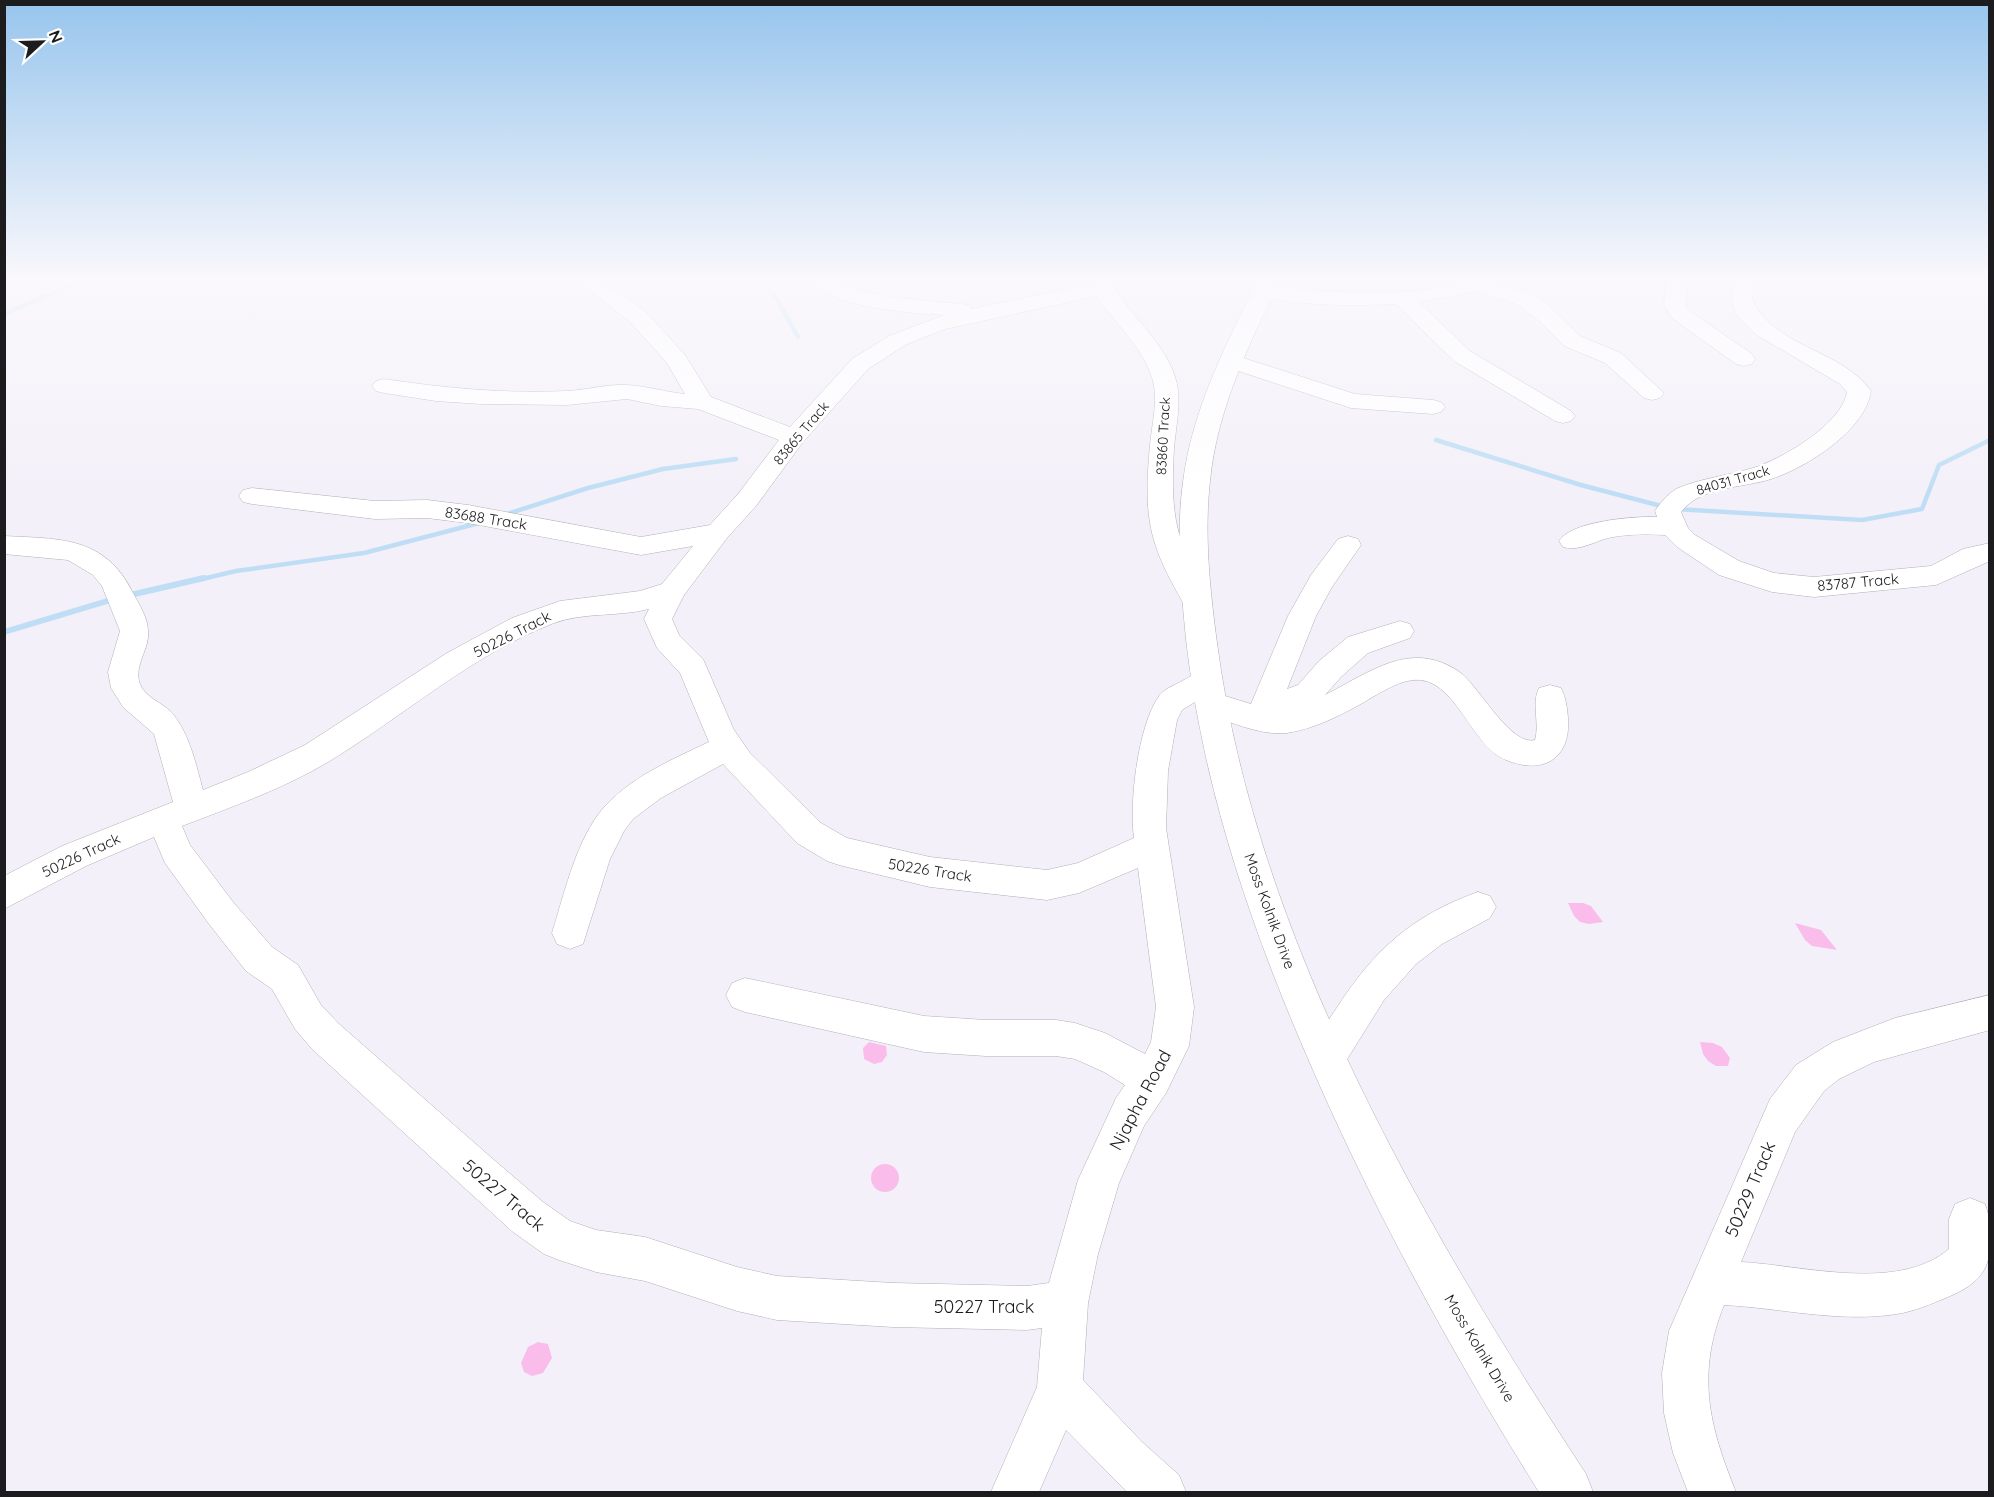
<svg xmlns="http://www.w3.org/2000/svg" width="1994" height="1497" viewBox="0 0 1994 1497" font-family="Quicksand,sans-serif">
  <rect width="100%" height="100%" fill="#f4f0f9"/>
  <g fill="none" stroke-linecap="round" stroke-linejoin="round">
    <g stroke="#bfdef5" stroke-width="4.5">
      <path d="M759,280l18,19 21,38"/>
      <path d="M4,314l79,-34"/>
      <path d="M1436,440l145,45 84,22"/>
      <path d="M1676,509l186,11 60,-11 17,-44 51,-25"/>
      <path d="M504,515l84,-27 75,-19 73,-10"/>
      <path d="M198,580l38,-9 128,-18 119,-31"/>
    </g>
    <g stroke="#bfdef5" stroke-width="6">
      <path d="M126,596l78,-18"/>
      <path d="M4,632l110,-33"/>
    </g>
  </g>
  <g fill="#fabdeb">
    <path d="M1568,903h15l8,3 12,16 -14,2 -9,-2 -6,-6z"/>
    <path d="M1795,923l26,7 16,20 -25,-4 -7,-6z"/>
    <path d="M869,1042l17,4 1,9 -5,7 -8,2 -10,-5 -1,-11z"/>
    <path d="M1700,1042l13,1 9,4 8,11 -2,8h-12l-8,-5 -5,-7z"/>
    <circle cx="885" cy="1178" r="14"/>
    <path d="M538,1342l10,2 4,14 -9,15 -11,3 -8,-4 -3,-9 7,-16z"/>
  </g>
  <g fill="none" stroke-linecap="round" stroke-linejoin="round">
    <g stroke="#b2afb7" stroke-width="1">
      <g id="minor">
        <path d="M576,280h24l46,32 39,43 26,42 79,30 62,-68 37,-23 55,-21c-31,-2 -116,-7 -134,-35h25l24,11 29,6 73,7 8,1 2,4 121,-25 -2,-4h20c18,36 58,63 67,104 4,20 -1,43 -3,64 -4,72 2,94 38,156l-4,7 -10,3 -10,-3c-39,-66 -45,-90 -38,-166 2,-21 8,-44 3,-64 -9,-33 -38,-57 -56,-85l-152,33 -40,16 -37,24 -65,73 -47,64 -29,32 -43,57 -12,24 7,16 24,24 31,71 16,23 71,70 26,15 83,19 117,13 31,-7 56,-25c-5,-36 4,-112 25,-142 5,-7 16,-11 23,-15 13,-7 20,-12 35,-8l4,8 -9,11 39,12 37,-88 23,-41 27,-36 10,-3 10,3 3,6 -29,42 -16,29 -29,73 11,-4 21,-24 29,-24 52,-16 10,3 4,7 -4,7 -42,15 -27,24 -16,18c28,-14 59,-36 90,-37 16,-1 35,6 47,16 18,15 50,73 73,66 5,-17 -4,-37 4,-52l11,-3 11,3c5,10 6,19 7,30 3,42 -26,57 -62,42 -35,-13 -51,-85 -93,-80 -18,2 -38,16 -54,25 -22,12 -46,24 -72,28 -28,3 -61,-13 -88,-22l-4,-9 -13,8 -5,10 -9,51 -2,57 28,179 -5,39 -23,47 -22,33 -25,57 -21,71 -10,49 -5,77 59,62 37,33 7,17h-59l-61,-62 -27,62h-48l46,-105 5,-59 -15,2 -134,-3 -116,-7 -40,-9 -92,-30 -49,-9 -37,-12 -15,-6 -31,-22 -201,-183 -17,-20 -23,-40 -26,-18 -37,-47 -44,-61 -11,-26 -68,29 -82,43v-33l58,-30 111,-44 -19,-68 -31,-27 -12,-19 -3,-16 12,-41 -18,-45 -9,-11 -25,-15 -64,-6v-18c56,3 101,0 129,57 6,11 15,25 15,38 2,18 -15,35 -8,53 5,14 24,19 33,30 17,21 23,51 30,76l45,-18 57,-27 142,-92 65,-35 48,-17 80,-10 22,-7 31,-38 -52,9 -173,-32 -41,-5 -52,1 -123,-15 -9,-2 -4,-6 4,-6 9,-2 123,13 52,-1 41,5 173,32 69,-12 28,-31 41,-54 -81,-31 -37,-3 -34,-7 -60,6 -86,-1 -45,-3 -52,-8 -8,-2 -4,-5 4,-5 8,-2c60,9 122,15 183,12 20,-1 40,-7 59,-6 20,1 40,7 59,9l-18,-31 -37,-41zM649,609l-5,10 13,29 23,25 29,69c-34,16 -71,32 -98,58 -33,30 -46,92 -59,133l5,11 13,5 13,-5 27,-85 14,-28 9,-12 28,-21 62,-34 74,79 30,18 12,4 91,22 117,13 32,-7 59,-25 18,139 -5,35 -6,12 -40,-21 -30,-10 -19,-3h-70l-62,-4 -179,-38 -13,5 -6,12 6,12 13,5 179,40 62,4h70l19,3 29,13 21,13 -9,13 -38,82 -29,103 -22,3 -134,-3 -116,-7 -40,-9 -92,-30 -49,-7 -26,-9 -27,-19 -49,-42 -156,-137 -17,-18 -23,-40 -26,-18 -39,-45 -43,-57 -8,-19c49,-19 101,-37 146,-64 76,-46 143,-107 226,-139 30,-11 64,-6 95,-14z"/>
        <path d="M1469,280h32l-2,4 35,11 20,15 26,26 41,17 43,40 -4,5 -8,2 -8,-2 -39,-35 -41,-17 -26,-26 -20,-15 -39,-14 -60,11 51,49 101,60 4,5 -4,5 -8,2 -8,-2 -101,-60 -58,-57c-43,2 -98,2 -140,-9l-4,-4 4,-4 7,-2c68,7 140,15 206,-5z"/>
        <path d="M1667,280h20l-1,22 1,7 65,45 3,5 -3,5 -8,2 -8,-2 -64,-46 -8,-13z"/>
        <path d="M1738,280h20l-6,18c19,49 90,51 119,93 -5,39 -65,77 -100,88 -27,9 -71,7 -90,33l7,16 7,7 44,26 35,12 40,4 117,-11 32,-17 27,-6v18l-54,24 -122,12 -42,-5 -53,-17 -42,-28 -12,-12c-18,-1 -35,-1 -52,2 -18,3 -32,15 -50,10l-4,-6c12,-20 76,-25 98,-24l-2,-6c6,-9 12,-16 21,-22 25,-11 51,-13 77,-21 29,-9 89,-44 94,-76l-7,-8 -85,-50 -19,-20 -5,-16z"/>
        <path d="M1231,354l124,40 78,6 8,2 4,5 -4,5 -8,2 -82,-6 -128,-42 -3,-5 3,-5z"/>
        <path d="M1478,892l12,4 6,11 -6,11 -48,26 -26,20 -32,36 -43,69 -14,5 -14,-5 -5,-13c7,-17 18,-32 28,-47 38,-59 75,-93 142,-117z"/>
        <path d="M1990,995v35l-116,32 -35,17 -15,12 -29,41 -54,130c61,3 156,31 208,-13v-30l6,-15 15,-6 15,6c5,13 5,26 5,40 0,29 -16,42 -42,53 -17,7 -33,14 -51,17 -58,9 -116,-6 -173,-9 -28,69 -15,121 12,187h-48l-15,-39 -9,-40 -2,-40 7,-42 101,-232 26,-34 37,-23 62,-24z"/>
      </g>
    </g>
    <g stroke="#b2afb7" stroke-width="1">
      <path id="major" d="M1258,280h22c-31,64 -63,130 -70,201 -6,54 0,109 7,162 39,296 208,585 369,831l7,18h-54c-89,-142 -170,-290 -236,-445 -56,-131 -101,-266 -117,-408 -5,-52 -10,-105 -3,-157 9,-72 43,-138 75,-202z"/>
    </g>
    <use href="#minor" fill="#fff" fill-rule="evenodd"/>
    <use href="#major" fill="#fff" fill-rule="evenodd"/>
  </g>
  <linearGradient id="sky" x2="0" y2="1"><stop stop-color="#97c5ed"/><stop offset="0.57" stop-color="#faf8fc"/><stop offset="1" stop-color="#faf8fc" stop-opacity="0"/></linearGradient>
  <rect width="1994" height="490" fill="url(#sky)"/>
  <g text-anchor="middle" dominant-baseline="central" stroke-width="5" stroke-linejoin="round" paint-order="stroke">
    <g font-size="14" fill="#1c1b1e" stroke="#fff">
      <text transform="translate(801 433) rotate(-50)">83865 Track</text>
      <text transform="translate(1163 436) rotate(-87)">83860 Track</text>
      <text transform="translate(1733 480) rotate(-16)">84031 Track</text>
    </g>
    <g font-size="15" fill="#1c1b1e" stroke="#fff">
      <text transform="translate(486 518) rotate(9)">83688 Track</text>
      <text transform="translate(1858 582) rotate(-5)">83787 Track</text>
      <text transform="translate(512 634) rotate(-27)">50226 Track</text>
      <text transform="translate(81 855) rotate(-25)">50226 Track</text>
      <text transform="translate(930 870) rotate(9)">50226 Track</text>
      <text transform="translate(1270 911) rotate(70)">Moss Kolnik Drive</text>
      <text transform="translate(1480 1348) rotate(59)">Moss Kolnik Drive</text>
    </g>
    <g font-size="18" fill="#1c1b1e" stroke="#fff">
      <text transform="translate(1140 1100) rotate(-62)">Njapha Road</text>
      <text transform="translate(1750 1189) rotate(-67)">50229 Track</text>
      <text transform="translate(504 1195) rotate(40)">50227 Track</text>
      <text x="984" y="1306">50227 Track</text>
    </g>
  </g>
  <rect width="1994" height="1497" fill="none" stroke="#1c1b1e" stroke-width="12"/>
  <g transform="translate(42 42) rotate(68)" stroke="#ffffff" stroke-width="4.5" paint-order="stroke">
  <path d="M0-4.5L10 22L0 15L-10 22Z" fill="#1c1b1e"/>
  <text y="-9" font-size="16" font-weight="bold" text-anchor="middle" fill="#1c1b1e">N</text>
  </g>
</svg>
